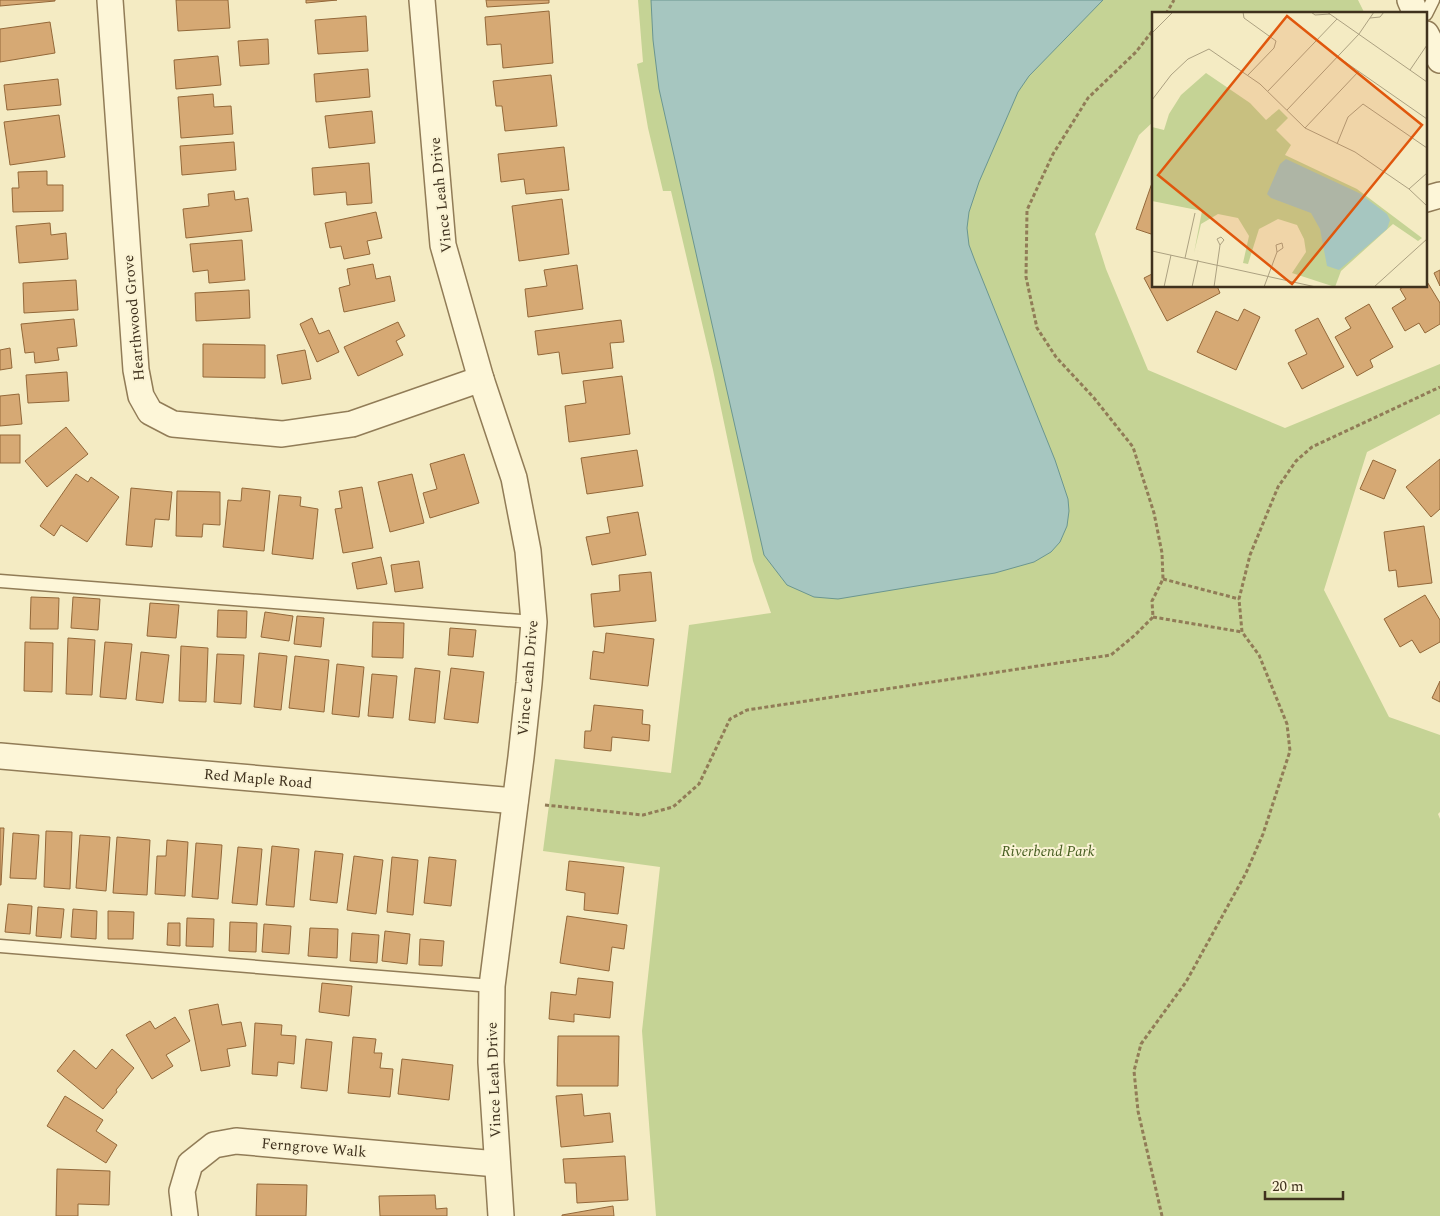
<svg xmlns="http://www.w3.org/2000/svg" width="1440" height="1216" viewBox="0 0 1440 1216" font-family="Spectral,serif">
  <rect width="100%" height="100%" fill="#f4ebc3"/>
  <path fill="#c5d395" d="M638,0h720l7,14h-211v107l-15,14 -44,99 11,35 42,101 137,58 155,-64v50l-73,38 -43,138 65,127 51,18v77l-2,2 2,5v397h-784l-14,-185 18,-164 -117,-16 12,-92 116,14 18,-148 82,-12 -18,-52 -40,-191 -42,-179h-8l-15,-63 -11,-64 6,-2z"/>
  <path fill="#a6c6c0" stroke="#6b9690" d="M651,0h452l-74,76 -11,16 -39,90 -10,30 -2,16 2,17 6,16 80,199 13,39 1,12 -2,15 -7,16 -9,10 -17,10 -39,11 -157,26 -24,-2 -27,-12 -23,-30 -105,-466 -6,-49z"/>
  <g fill="#d6a974" stroke="#936839">
    <path d="M0,0h55v1l-55,5z"/>
    <path d="M176,0h52l2,28 -52,3z"/>
    <path d="M306,0h31l-31,3z"/>
    <path d="M486,0h63v3l-62,4z"/>
    <path d="M549,11l4,52 -50,5 -2,-24 -14,1 -2,-28z"/>
    <path d="M366,16l2,35 -50,3 -3,-34z"/>
    <path d="M50,22l5,31 -55,9v-33z"/>
    <path d="M268,39l1,25 -29,2 -2,-25z"/>
    <path d="M218,56l3,29 -45,4 -2,-29z"/>
    <path d="M368,69l2,28 -54,5 -2,-28z"/>
    <path d="M551,75l6,51 -52,5 -3,-25h-6l-3,-25z"/>
    <path d="M58,79l3,26 -54,5 -3,-25z"/>
    <path d="M213,94l1,13 17,-1 2,28 -52,4 -3,-41z"/>
    <path d="M372,111l3,32 -46,5 -4,-32z"/>
    <path d="M59,115l6,42 -55,8 -6,-43z"/>
    <path d="M234,142l2,28 -54,5 -2,-29z"/>
    <path d="M564,147l5,43 -43,4 -2,-15 -23,3 -3,-28z"/>
    <path d="M369,163l3,40 -25,2 -1,-13 -32,3 -2,-27z"/>
    <path d="M47,171v14h16v26l-50,1 -1,-24h7l-1,-16z"/>
    <path d="M1152,183h2v52l-18,-6z"/>
    <path d="M234,191l1,9 13,-2 4,33 -66,7 -3,-29 26,-3 -1,-12z"/>
    <path d="M562,199l7,55 -50,7 -7,-55z"/>
    <path d="M376,212l6,26 -15,3 3,13 -26,5 -3,-13 -11,2 -5,-25z"/>
    <path d="M50,223l1,12 15,-2 2,26 -49,4 -3,-37z"/>
    <path d="M242,240l3,40 -36,3 -1,-13 -15,2 -3,-28z"/>
    <path d="M373,264l3,15 14,-3 5,25 -51,11 -5,-24 11,-3 -3,-16z"/>
    <path d="M577,265l6,44 -55,8 -3,-28 22,-3 -3,-16z"/>
    <path d="M1440,270v16l-6,-13z"/>
    <path d="M1154,273v13h63l3,7 -53,28 -23,-43z"/>
    <path d="M76,280l2,30 -54,3 -1,-30z"/>
    <path d="M1426,280l14,23v21l-15,9 -6,-10 -14,8 -13,-23 14,-9 -6,-10 5,-3h21z"/>
    <path d="M249,290l1,28 -54,3 -1,-28z"/>
    <path d="M1369,304l24,43 -23,13 3,7 -16,9 -22,-39 16,-9 -6,-10z"/>
    <path d="M1244,309l16,8 -24,53 -39,-18 19,-41 22,10z"/>
    <path d="M312,318l7,16 10,-4 10,22 -22,10 -17,-38z"/>
    <path d="M1318,318l26,49 -42,22 -14,-26 19,-9 -12,-24z"/>
    <path d="M74,319l3,27 -20,2 2,12 -24,3 -1,-11 -9,1 -4,-29z"/>
    <path d="M621,320l3,22 -14,1 3,25 -51,6 -3,-22 -21,3 -3,-24z"/>
    <path d="M398,322l7,14 -9,5 7,14 -45,21 -14,-29z"/>
    <path d="M203,344l62,1v33l-62,-1z"/>
    <path d="M10,348l2,20 -12,2v-20z"/>
    <path d="M305,350l6,29 -29,5 -5,-29z"/>
    <path d="M67,372l2,29 -41,2 -2,-28z"/>
    <path d="M622,376l8,58 -61,8 -4,-36 21,-3 -3,-22z"/>
    <path d="M19,394l3,30 -22,2v-30z"/>
    <path d="M66,427l22,27 -41,33 -22,-26z"/>
    <rect x="0" y="435" width="20" height="28"/>
    <path d="M637,450l6,36 -56,8 -6,-36z"/>
    <path d="M464,454l15,49 -49,15 -7,-25 14,-4 -7,-25z"/>
    <path d="M1440,459v50l-9,8 -25,-30z"/>
    <path d="M1373,460l23,10 -12,29 -24,-10z"/>
    <path d="M76,474l12,8 3,-5 28,20 -32,45 -26,-17 -7,11 -14,-10z"/>
    <path d="M412,474l12,49 -34,9 -12,-50z"/>
    <path d="M362,487l11,61 -30,5 -8,-44 7,-1 -3,-17z"/>
    <path d="M131,488l41,4 -3,28 -14,-1 -3,28 -26,-2z"/>
    <path d="M242,488l28,3 -6,60 -41,-4 5,-47 13,1z"/>
    <path d="M177,491l43,1v33l-17,-1 -1,13 -26,-1z"/>
    <path d="M279,495l22,2 -1,9 18,3 -5,50 -41,-5z"/>
    <path d="M638,512l8,43 -54,10 -6,-28 24,-4 -3,-16z"/>
    <path d="M1424,526l8,57 -34,4 -2,-17 -7,1 -5,-39z"/>
    <path d="M381,557l6,27 -30,5 -5,-26z"/>
    <path d="M419,561l4,27 -28,4 -4,-27z"/>
    <path d="M651,572l5,49 -62,6 -3,-33 29,-3 -1,-16z"/>
    <path d="M1425,595l15,25v22l-20,11 -8,-13 -12,7 -16,-28z"/>
    <path d="M31,597l28,1 -1,31h-28z"/>
    <path d="M73,597l27,2 -2,31 -27,-2z"/>
    <path d="M150,603l29,2 -3,33 -29,-2z"/>
    <path d="M218,610l29,1 -1,27 -29,-1z"/>
    <path d="M265,612l28,4 -4,25 -28,-4z"/>
    <path d="M297,616l27,2 -3,29 -27,-3z"/>
    <path d="M373,622l31,1 -1,35 -31,-1z"/>
    <path d="M450,628l26,2 -3,27 -25,-2z"/>
    <path d="M606,633l48,6 -6,47 -58,-7 3,-28 11,2z"/>
    <path d="M68,638l27,2 -3,55 -26,-1z"/>
    <path d="M25,642l28,1 -1,49 -28,-1z"/>
    <path d="M105,642l27,2 -6,55 -26,-2z"/>
    <path d="M181,646l27,2 -2,54 -27,-1z"/>
    <path d="M141,652l28,3 -6,48 -27,-3z"/>
    <path d="M259,653l28,3 -6,54 -27,-3z"/>
    <path d="M217,654l27,1 -3,49 -27,-2z"/>
    <path d="M295,656l34,4 -5,52 -35,-4z"/>
    <path d="M337,664l27,3 -5,50 -27,-3z"/>
    <path d="M415,668l25,3 -5,52 -26,-3z"/>
    <path d="M451,668l33,4 -6,51 -34,-4z"/>
    <path d="M372,674l25,2 -4,42 -25,-2z"/>
    <path d="M1440,681v21l-8,-4z"/>
    <path d="M594,705l49,5 -1,14 8,1 -1,16 -37,-4 -1,14 -27,-3 1,-17h6z"/>
    <path d="M0,828h4l-3,57h-1z"/>
    <path d="M46,831l26,1 -2,57 -26,-2z"/>
    <path d="M13,833l26,2 -3,44 -26,-1z"/>
    <path d="M80,835l30,2 -4,54 -30,-3z"/>
    <path d="M117,837l33,3 -3,55 -34,-2z"/>
    <path d="M167,840l21,2 -3,54 -30,-2 2,-38h9z"/>
    <path d="M196,843l26,2 -4,54 -26,-2z"/>
    <path d="M272,846l27,3 -5,58 -28,-2z"/>
    <path d="M238,847l24,2 -5,56 -25,-2z"/>
    <path d="M315,851l28,3 -6,49 -27,-3z"/>
    <path d="M354,856l29,4 -7,54 -29,-4z"/>
    <path d="M392,857l26,3 -5,55 -26,-3z"/>
    <path d="M429,857l27,3 -5,46 -27,-3z"/>
    <path d="M569,861l55,6 -6,47 -34,-4 1,-17 -19,-3z"/>
    <path d="M8,904l24,2 -2,28 -25,-2z"/>
    <path d="M38,907l26,2 -3,29 -25,-2z"/>
    <path d="M73,909l24,2 -1,28 -25,-2z"/>
    <path d="M108,911l26,1 -1,27h-25z"/>
    <path d="M567,916l60,9 -3,24 -12,-2 -3,24 -49,-8z"/>
    <path d="M187,918l27,1 -1,28 -27,-1z"/>
    <path d="M230,922l27,1 -1,29 -27,-1z"/>
    <path d="M168,923h12v23l-13,-1z"/>
    <path d="M264,924l27,2 -2,28 -27,-2z"/>
    <path d="M310,928l28,1 -1,29 -29,-2z"/>
    <path d="M385,931l25,3 -3,30 -25,-3z"/>
    <path d="M352,933l27,2 -2,28 -27,-2z"/>
    <path d="M420,939l24,2 -2,25 -23,-1z"/>
    <path d="M578,978l35,4 -3,36 -36,-4v8l-25,-3 2,-27 25,3z"/>
    <path d="M322,983l30,3 -3,30 -30,-4z"/>
    <path d="M218,1004l4,21 19,-3 5,24 -19,3 3,17 -29,5 -12,-61z"/>
    <path d="M175,1017l15,24 -24,14 7,11 -21,13 -26,-44 24,-14 5,8z"/>
    <path d="M255,1023l27,2 -1,10 15,1 -2,28 -16,-2 -1,14 -25,-2z"/>
    <path d="M558,1036h61l-1,50h-61z"/>
    <path d="M353,1037l23,2 -2,14h8l-2,15 13,1 -3,28 -42,-4z"/>
    <path d="M306,1039l26,3 -5,49 -26,-3z"/>
    <path d="M112,1049l22,19 -18,22 1,2 -14,17 -46,-38 17,-21 22,19z"/>
    <path d="M402,1059l51,6 -4,35 -51,-6z"/>
    <path d="M582,1094l2,22 26,-3 3,29 -52,5 -5,-51z"/>
    <path d="M65,1096l38,24 -7,11 21,14 -11,18 -59,-37z"/>
    <path d="M625,1156l3,44 -51,3 -1,-20h-11l-2,-24z"/>
    <path d="M57,1169l53,2 -1,34 -31,-1v12h-22z"/>
    <path d="M257,1184l50,1 -1,31h-50z"/>
    <path d="M435,1195l1,14 11,-1v8h-67l-1,-20z"/>
    <path d="M613,1206l1,10h-52v-1z"/>
  </g>
  <g fill="none" stroke-linecap="round" stroke-linejoin="round">
    <g stroke="#917c57" stroke-width="15">
      <g id="service">
        <path d="M1426,14l7,-14"/>
        <path d="M0,581l534,41"/>
        <path d="M0,946l492,40"/>
      </g>
    </g>
    <g stroke="#917c57" stroke-width="28">
      <g id="minor">
        <path d="M110,0l26,370 5,26 9,16 23,12 109,10 70,-10 129,-45"/>
        <path d="M422,0l21,245 38,134 33,99 14,73 6,71 -5,61 -8,74 -29,229 -1,76 10,154"/>
        <path d="M1410,0l6,14"/>
        <path d="M1426,34l14,26"/>
        <path d="M1426,199l14,-4"/>
        <path d="M0,756l515,45"/>
        <path d="M185,1216l-3,-25 8,-27 24,-19 22,-4 261,23"/>
      </g>
    </g>
    <g stroke="#917c57" stroke-width="3" stroke-dasharray="4 2.5" stroke-linecap="butt">
      <path d="M1166,14l8,-14"/>
      <path d="M1163,579l76,20"/>
      <path d="M1153,617l89,15"/>
      <path d="M545,805l98,10 30,-8 26,-23 31,-65 17,-9 364,-55 24,-20 18,-18 -1,-16 11,-22 -1,-26 -8,-40 -21,-66 -39,-49 -38,-41 -19,-29 -11,-51 1,-67 26,-56 35,-56 48,-46 18,-23"/>
      <path d="M1162,1216l-24,-105 -4,-40 7,-27 45,-62 60,-109 17,-39 27,-83 -3,-27 -28,-69 -17,-23 -3,-33 11,-44 28,-68 18,-26 16,-14 128,-60"/>
    </g>
    <use href="#service" stroke="#fdf6d8" stroke-width="12"/>
    <use href="#minor" stroke="#fdf6d8" stroke-width="25"/>
  </g>
  <g text-anchor="middle" dominant-baseline="central" stroke-width="4" stroke-linejoin="round" paint-order="stroke">
    <g font-size="15" fill="#3f311d" stroke="#faf3d4">
      <text transform="translate(441 195) rotate(-96)">Vince Leah Drive</text>
      <text transform="translate(134 318) rotate(-95)">Hearthwood Grove</text>
      <text transform="translate(528 678) rotate(-85)">Vince Leah Drive</text>
      <text transform="translate(258 779) rotate(5)">Red Maple Road</text>
      <text transform="translate(494 1080) rotate(-92)">Vince Leah Drive</text>
      <text transform="translate(314 1148) rotate(5)">Ferngrove Walk</text>
    </g>
    <g font-size="15" font-style="italic" fill="#475e21" stroke="#faf3d4">
      <text x="1048" y="851">Riverbend Park</text>
    </g>
  </g>
  <g transform="translate(1152 12)">
    <rect width="275" height="275" fill="#f4ebc3"/>
    <path d="M54,61l44,30 16,17 13,-11 9,9 -12,12 15,15 -6,10 72,34 65,49 -4,3 -25,-17 -52,47 -6,16 -43,-14 14,-21 -2,-13 -7,-14 -19,-6 -19,10 -11,35 -5,-1 6,-27 -11,-18 -20,-4 -17,10 -7,29 8,-42 -50,-10v-74l12,3 5,-16 12,-19z" fill="#c5d395"/>
    <path d="M134,147l73,34 28,21 3,6 -3,9 -48,41 -12,-4 -7,-37 -9,-16 -40,-15 -4,-4 13,-30z" fill="#a6c6c0"/>
    <path fill="none" stroke="#aca181" stroke-width="1" d="M91,0l1,6 32,23 -2,7 -26,27M159,0l4,3 15,-1M175,0l100,70M218,6l10,-1 4,-5M0,21l21,-21M186,45l89,62M258,58l17,-25v-6M116,79l69,-72M0,88l19,-25 17,-16 21,-10 51,35 45,44 50,24 54,37 18,17M135,98l72,-76 15,-22M153,116l54,-57M185,132l11,-27 15,-13 64,44M257,177l18,-16M0,239l164,36M33,246l10,-45M12,275l7,-32M40,275l6,-27M62,275l6,-42 -3,-6 4,-2 3,3 -4,5M112,275l13,-35 -1,-7 6,-2 1,5 -6,4M222,275l53,-48"/>
    <path fill="#e0570d" fill-opacity="0.15" stroke="#e0570d" stroke-width="2.5" d="M135,4l135,109 -130,159 -134,-109z"/>
    <rect width="275" height="275" fill="none" stroke="#3f311d" stroke-width="2.5"/>
  </g>
  <path d="M1265 1191v8h78v-8" fill="none" stroke="#3f311d" stroke-width="2.5"/>
  <text x="1272" y="1191" font-size="15" fill="#3f311d" stroke="#faf3d4" stroke-width="4" paint-order="stroke">20 m</text>
</svg>
